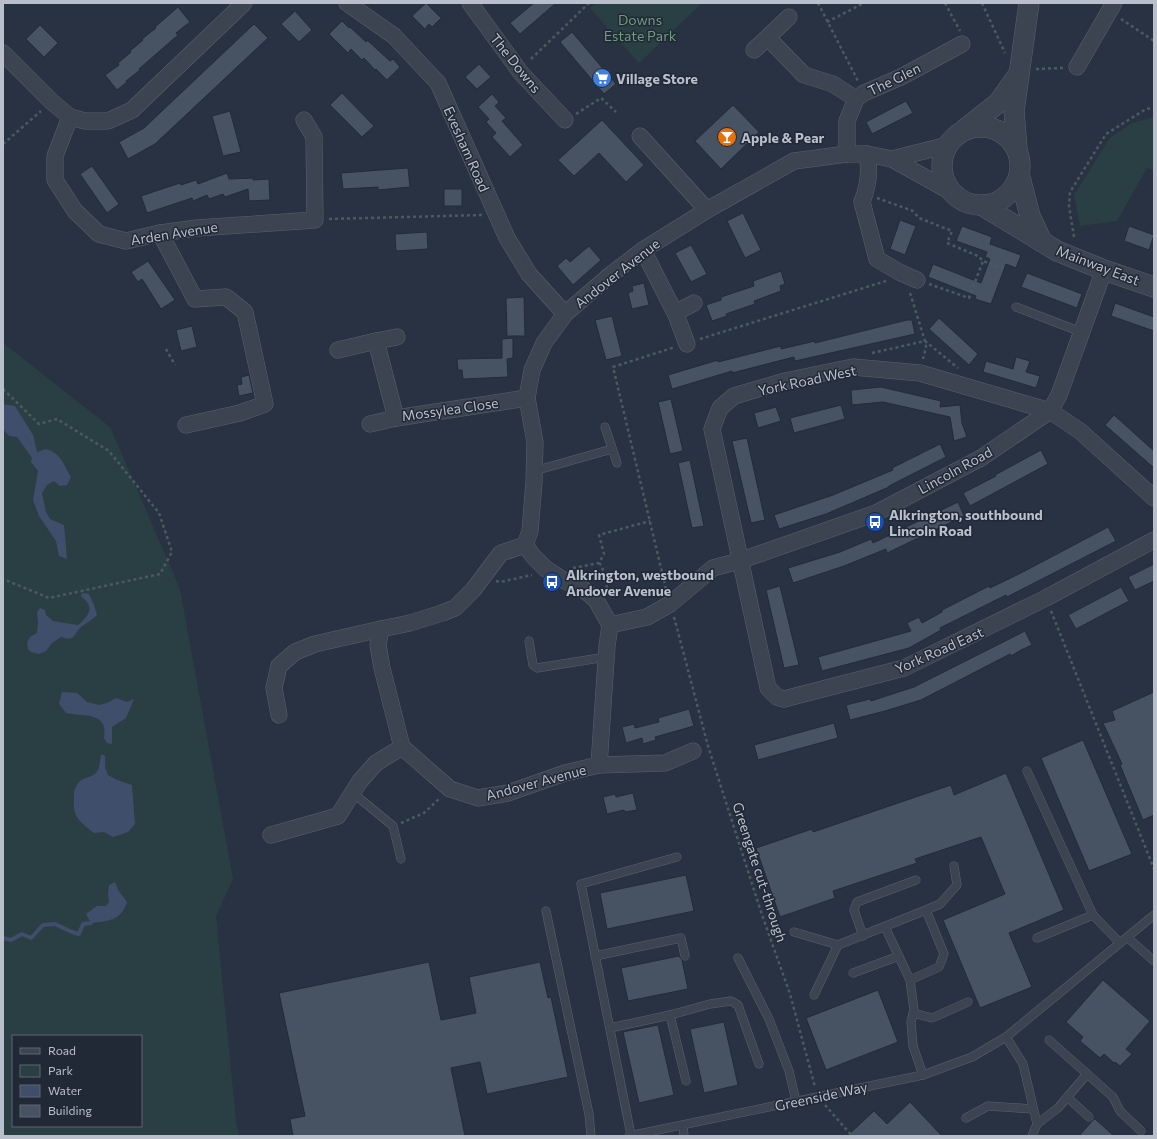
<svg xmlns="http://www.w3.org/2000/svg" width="1157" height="1139" viewBox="0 0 1157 1139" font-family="Commissioner,sans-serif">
  <rect width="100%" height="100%" fill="#283242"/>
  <g fill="#2a3f43" fill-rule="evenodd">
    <path d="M596,3h106l-63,60 -49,-55z"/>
    <path d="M1154,117v53l-7,-2 -30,53 -37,5 -6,-31 36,-57 22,-15z"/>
    <path d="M3,343l107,84 70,162 53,290 -17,37 20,205 3,15h-236zM13,1036h128v90h-128z"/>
  </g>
  <g fill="#3f4e6a">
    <path d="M3,404l12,2 18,29 4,17 9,-3c16,5 17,15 25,28l-4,8 -7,1 -6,-5 -7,4 -5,8 4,19 4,7 14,6 3,34 -8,-3 -3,-15 -17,-25 -6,-16 5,-29 -7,-9 1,-4 -15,-21 -8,-1 -6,-7z"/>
    <path d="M82,593l7,1 5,11 3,10c-5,5 -11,8 -16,12 -8,7 -4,15 -20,10l-9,6 -6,8 -7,3 -8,-2 -3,-3 -1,-6 3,-6 7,-4 1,-11 -1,-10 3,-4 5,2 1,5 7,6 25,4c12,-10 17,-18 3,-29z"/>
    <path d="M62,692l15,1 10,9 12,3 8,-2 9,-5 11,4 7,-3 -8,19 -14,9v17l-5,-1 -3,-5c5,-27 -21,-21 -38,-25l-7,-9z"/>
    <path d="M101,754l4,2v11l3,8 9,5 15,5 3,39 -7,8 -15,5 -9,-5 -10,1c-14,-11 -22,-16 -20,-35 0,-7 1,-12 6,-17 5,-4 15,-4 18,-11 2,-5 2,-11 3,-16z"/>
    <path d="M115,882l3,8 9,12c-6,19 -19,19 -36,21l-5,-9 11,-8h9l3,-4 -1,-8 1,-9z"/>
  </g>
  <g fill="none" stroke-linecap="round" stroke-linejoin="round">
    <path stroke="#3f4e6a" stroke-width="4" d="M3,938l8,2 11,-6 9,4 12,-13 12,-1 17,8 7,2 4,-10 8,-1"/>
  </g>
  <g fill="#475263" stroke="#232b39">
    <path d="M426,3l15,15 -9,9 -3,-3 -4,5 -13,-13z"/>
    <path d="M534,3h22l-36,31 -10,-11z"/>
    <path d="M178,7l12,15 -14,11 2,2 -39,34 1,1 -14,11 1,1 -10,8 -12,-15 14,-10 -1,-2 13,-11 -1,-1 13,-11 -1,-1 14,-11 -1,-1z"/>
    <path d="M295,11l17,19 -13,12 -18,-18z"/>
    <path d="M342,21l7,7 1,-1 16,15 1,-2 23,21 3,-2 7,8 -13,13 -11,-11 -1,1 -11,-12 -2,2 -11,-11 -3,4 -19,-19z"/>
    <path d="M254,24l14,14 -113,106 -27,15 -9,-17 25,-14z"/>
    <path d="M40,25l18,18 -14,14 -18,-18z"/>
    <path d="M572,32l44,52 -12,10 -44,-52z"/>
    <path d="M479,64l12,13 -14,12 -12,-12z"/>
    <path d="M342,93l32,33 -12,11 -32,-32z"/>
    <path d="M492,94l7,8 -4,4 11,12 -4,3 21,24 -13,12 -18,-20 4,-4 -10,-11 3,-3 -11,-12z"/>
    <path d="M906,101l7,12 -41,21 -6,-12z"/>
    <path d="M733,105l26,27 -38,37 -26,-28z"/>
    <path d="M230,111l11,41 -18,4 -11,-40z"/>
    <path d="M602,120l42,45 -18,17 -27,-29 -25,23 -16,-16z"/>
    <path d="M92,166l27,38 -12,9 -27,-39z"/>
    <path d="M408,168l2,19 -32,3v-3l-35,2 -2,-16z"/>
    <path d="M227,173l2,6 24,-1v2l16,-1 1,21 -21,1 -1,-12 -23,8 -2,-3 -14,5 -2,-4 -14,6 -1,-3 -45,15 -6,-17 39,-13 1,2 15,-5 2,4z"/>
    <rect x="444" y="189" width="18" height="17"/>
    <path d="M743,213l18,37 -16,8 -18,-37z"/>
    <path d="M900,220l16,6 -11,29 -15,-6z"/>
    <path d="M962,226l30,11 -2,7 31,11 -5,13 -10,-4 -15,40 -16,-5 1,-3 -48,-19 5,-13 48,19 9,-24 -5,-2 2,-5 -31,-11z"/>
    <path d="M1129,226l25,9 -5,15 -25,-9z"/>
    <path d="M427,232l1,17 -32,2 -1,-17z"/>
    <path d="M691,245l16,29 -16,8 -16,-29z"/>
    <path d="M589,246l12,14 -28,25 -16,-19 9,-8 4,4z"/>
    <path d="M148,261l27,39 -14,9 -19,-30 -4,3 -7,-10z"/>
    <path d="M781,271l4,13 -5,2 1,5 -27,10 1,3 -29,10 1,2 -15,5 -6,-16 15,-5v-3l33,-11 -1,-5z"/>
    <path d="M1027,273l55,21 -5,14 -56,-21z"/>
    <path d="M644,283l5,22 -17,4 -4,-16 5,-2 -1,-5z"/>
    <path d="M524,297l1,39h-18l-1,-38z"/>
    <path d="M1115,303l39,14v14l-43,-15z"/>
    <path d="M612,316l10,40 -16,4 -11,-40z"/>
    <path d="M939,318l39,36 -9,11 -40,-36z"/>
    <path d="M907,320h5l3,14 -120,27 -1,-4 -62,16v-2l-60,18 -4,-14 50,-15v2l63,-16v3l34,-8v2z"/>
    <path d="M192,326l5,21 -16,4 -5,-21z"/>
    <path d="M513,338v20l-6,1 1,18 -45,2 -1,-9h-4l-1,-11 45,-1v-19z"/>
    <path d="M1016,357l14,4 -4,11 14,4 -4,12 -53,-16 3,-11 27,8z"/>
    <path d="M249,375l4,18 -14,3 -2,-11 5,-1 -1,-7z"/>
    <path d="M881,387l60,14 -1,6 20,-2 2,18 5,14 -13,4 -4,-24 -67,-15 -31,3 -1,-15z"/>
    <path d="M671,399l12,52 -13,3 -12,-52z"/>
    <path d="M841,405l4,14 -51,14 -4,-15z"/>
    <path d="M776,407l5,14 -23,7 -4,-15z"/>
    <path d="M1114,415l40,36v17l-49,-43z"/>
    <path d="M747,438l18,82 -14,3 -19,-82z"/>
    <path d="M940,444l6,13 -57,29v1l-63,27 -47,15 -5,-14 59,-20 60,-25 -1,-2z"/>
    <path d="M1041,450l7,14 -78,42 -7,-13 33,-17 -1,-1z"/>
    <path d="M690,460l14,66 -12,2 -14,-65z"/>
    <path d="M958,502l6,14 -77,37 -1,-4 -42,17 -51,17 -5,-15 52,-16 31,-13 2,4z"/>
    <path d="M1108,527l8,14 -109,56 -1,-2 -66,33 1,2 -32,18 -87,23 -4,-14 93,-26 -4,-8 12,-6 3,6 20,-11v-2l47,-24 1,2 31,-15z"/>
    <path d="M1154,564v17l-19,9 -7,-13z"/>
    <path d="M780,586l19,79 -15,3 -18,-78z"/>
    <path d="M1121,587l8,14 -53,28 -8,-14z"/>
    <path d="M1025,631l7,14 -11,5 -10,6 -1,-2 -89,46 -36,11 -35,9 -4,-15 24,-6 1,2 43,-14z"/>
    <path d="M1154,692v123l-11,5 -23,-55 2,-1 -19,-41 12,-3 -3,-9z"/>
    <path d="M689,709l5,17 -39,11 1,3 -13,4 -1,-6 -16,5 -4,-16 12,-3 1,4 24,-6 -1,-4z"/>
    <path d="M834,723l4,15 -80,22 -4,-15z"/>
    <path d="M1083,740l49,114 -43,17 -48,-113z"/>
    <path d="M1006,773l58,137 -55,23 23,54 -52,21 -37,-88 62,-26 -24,-57 -66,22 2,4 -84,28 2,7 -55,19 -24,-69 56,-19 1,3 138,-47 3,10z"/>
    <path d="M633,793l4,17 -12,2 -1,-2 -17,4 -4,-17 12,-3 1,3z"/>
    <path d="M686,875l8,36 -87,18 -7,-36z"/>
    <path d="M679,956l3,4 6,29 -60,12 -7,-33z"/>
    <path d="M429,962l12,58 35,-7 -7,-36 71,-15 8,36 3,-1 17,80 -81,17 -7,-32 -29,6 14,68h-172l-3,-17 15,-3 -26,-123z"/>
    <path d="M1103,980l47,41 -24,28 6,5 -12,12 -5,-4 -1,1 -10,-9 -4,4 -20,-17 3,-4 -17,-15z"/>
    <path d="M878,990l20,52 -72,28 -20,-52z"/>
    <path d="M724,1022l14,63 -34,8 -14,-64z"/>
    <path d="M658,1025l16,70 -35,8 -16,-71z"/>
    <path d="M910,1102l32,34h-95l27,-25 13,13z"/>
    <path d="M1094,1119h1l19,17h-35z"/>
  </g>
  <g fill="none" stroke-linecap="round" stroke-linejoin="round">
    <g stroke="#5a626f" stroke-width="9">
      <g id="service">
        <path d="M1016,307l65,25"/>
        <path d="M605,427l12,36"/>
        <path d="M534,471l78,-22"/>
        <path d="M529,641l4,24 4,3 69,-11"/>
        <path d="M1027,771l66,144 27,28"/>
        <path d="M353,793l40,33 8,33"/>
        <path d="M546,911l43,203 2,22"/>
        <path d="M885,927l25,53 4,30 -3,12 2,24 10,29"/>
        <path d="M794,932l44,13 88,-35 14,-6 17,-19 -3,-19"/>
        <path d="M863,936l-9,-26 3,-8 59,-22"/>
        <path d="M1037,938l56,-23"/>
        <path d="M1128,938l26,23"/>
        <path d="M595,956l86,-18 4,18"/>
        <path d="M738,958l31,61 20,52 7,30"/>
        <path d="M853,973l46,-17"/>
        <path d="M910,980l29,-13 5,-13 -18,-44"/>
        <path d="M814,995l24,-50"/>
        <path d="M913,1013l19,5 36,-16"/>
        <path d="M670,1015l16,66"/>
        <path d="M610,1028l60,-13 40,-11 21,-3 7,4 21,59"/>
        <path d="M1006,1037l17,27 14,60"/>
        <path d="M1049,1040l64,57 7,14 21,20"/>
        <path d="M1067,1097l22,20"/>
        <path d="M966,1118l22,-12 45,3"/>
        <path d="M683,1125l1,11"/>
        <path d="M631,1135l-50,-251 96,-27"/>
        <path d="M629,1136l294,-61 49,-18 34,-20 148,-122"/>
        <path d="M1032,1136l5,-12 21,-16 29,-34"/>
      </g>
    </g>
    <g stroke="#5a626f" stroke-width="17">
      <g id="minor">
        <path d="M347,3l47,33 44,47 69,155 22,36 36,40"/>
        <path d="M470,3l51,70 44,47"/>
        <path d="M768,38l36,37 29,9 23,15"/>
        <path d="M754,50l35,-33"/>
        <path d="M3,53l49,49 18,15 15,4h23l24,-11 112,-107"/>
        <path d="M1077,67l37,-64"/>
        <path d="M70,117l-15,39v24l20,31 24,23 27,7 34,-8 37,-5 118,-8 -1,-83 -10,-17"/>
        <path d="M640,136l67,74"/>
        <path d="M847,154v-33l9,-22 8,-6 37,-16 61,-33"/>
        <path d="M867,154c3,15 1,33 -5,48l15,57 22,13 18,8"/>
        <path d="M892,159l56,-14"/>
        <path d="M160,233l35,66 31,-2 19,15 20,92 -25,9 -54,12"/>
        <path d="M643,250l32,63 19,-10"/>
        <path d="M675,312l12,32"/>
        <path d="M376,341l21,-4"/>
        <path d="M338,350l38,-9 20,77 131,-20"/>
        <path d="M370,424l26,-6"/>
        <path d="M1154,498l-74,-67 -30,-20 -130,-38 -67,-6 -68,14 -51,15 -14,12 -8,21 56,259 9,9 7,2 120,-31 142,-70 108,-58"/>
        <path d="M525,545l5,-14 4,-49 1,-40 -8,-44 5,-28 12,-27 21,-29 44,-38 34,-26 64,-40 87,-49 53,-7h20l25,5 61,34"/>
        <path d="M525,545l-24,8 -28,37 -18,18 -13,5 -32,10 -29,6 -3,16 4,23 20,79 48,42 28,9 30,-5 57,-20 34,-8 66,-2 28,-12"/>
        <path d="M525,545l8,11 13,13 17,11 20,9 13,11 14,25 -3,21 -8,119"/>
        <path d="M610,625l37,-8 23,-13 43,-36 26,-7 137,-48 105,-55 69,-47 9,-16 45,-125"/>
        <path d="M279,715l-5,-27 5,-22 16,-14 20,-8 66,-15"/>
        <path d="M271,835l67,-19 22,-35 16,-18 26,-16"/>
      </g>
    </g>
    <g stroke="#5a626f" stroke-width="21">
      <g id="tertiary">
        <circle cx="981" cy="166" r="39"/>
        <path d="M965,129l33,-26 20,-28"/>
        <path d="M1017,149l-3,-38 15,-108"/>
        <path d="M1020,177l10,39 12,26"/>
        <path d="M983,206l74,45 47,19 50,17"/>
      </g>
    </g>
    <g stroke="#485c5f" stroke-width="2.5" stroke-dasharray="3 3" stroke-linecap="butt">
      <path d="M818,3l40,78"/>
      <path d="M945,3l15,28"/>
      <path d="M982,3l23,50"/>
      <path d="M1121,19l33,22"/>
      <path d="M827,22l37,-19"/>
      <path d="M531,59l58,-56"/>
      <path d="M1036,69l27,-1"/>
      <path d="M576,114l25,-16 15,14"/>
      <path d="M3,144l38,-33"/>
      <path d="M877,198l36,13 6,7 33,13 -5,12 31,13 5,5 20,8"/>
      <path d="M329,219l153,-4"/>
      <path d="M1074,237l-5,-31 1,-14 36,-58 40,-25 8,-1"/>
      <path d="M929,284l40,14 14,-37"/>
      <path d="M910,293l15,48 1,6 -3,12"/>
      <path d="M700,339l186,-58"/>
      <path d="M166,349l9,16"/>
      <path d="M872,353l53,-12 33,27"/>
      <path d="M3,389l36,35 18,-5 52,32 50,62 13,39 -12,22 -111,24 -46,-19"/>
      <path d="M599,563l3,3 5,22 -1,2"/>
      <path d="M573,568l26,-5 5,-9 -5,-19 51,-14"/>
      <path d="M496,581l4,1 32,-7"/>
      <path d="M666,589l-53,-222 62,-20"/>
      <path d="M1051,611l103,258"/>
      <path d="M674,617l34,129 54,169 28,79 25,93"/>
      <path d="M401,823l23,-10 16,-15"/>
      <path d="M825,1105l27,31"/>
    </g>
    <use href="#service" stroke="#3c4451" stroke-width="8"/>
    <use href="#minor" stroke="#3c4451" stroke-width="16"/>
    <use href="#tertiary" stroke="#3c4451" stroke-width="20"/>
  </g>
  <defs>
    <g id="supermarket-disc" transform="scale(1)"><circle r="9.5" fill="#3f7fe0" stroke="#212937"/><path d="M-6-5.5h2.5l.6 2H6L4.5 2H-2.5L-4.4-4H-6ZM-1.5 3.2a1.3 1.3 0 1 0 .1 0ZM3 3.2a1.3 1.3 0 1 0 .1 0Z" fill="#fff"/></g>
    <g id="bar-disc" transform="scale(1)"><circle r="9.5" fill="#e8710a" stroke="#212937"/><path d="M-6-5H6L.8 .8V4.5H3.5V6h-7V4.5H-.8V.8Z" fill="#fff"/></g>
    <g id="bus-disc" transform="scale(1)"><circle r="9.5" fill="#1a4fb4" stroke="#212937"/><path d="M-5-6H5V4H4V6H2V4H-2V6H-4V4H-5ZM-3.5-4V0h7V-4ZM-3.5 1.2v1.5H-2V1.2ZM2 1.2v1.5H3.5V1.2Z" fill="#fff"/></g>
  </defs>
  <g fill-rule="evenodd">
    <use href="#supermarket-disc" x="602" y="78"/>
    <use href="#bar-disc" x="727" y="137"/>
    <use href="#bus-disc" x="875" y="522"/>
    <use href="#bus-disc" x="552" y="582"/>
  </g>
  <g text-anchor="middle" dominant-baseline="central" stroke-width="3" stroke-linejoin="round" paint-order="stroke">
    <g font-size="14" fill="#719b7c" stroke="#212937">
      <text x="640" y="19">Downs<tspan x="640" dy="16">Estate Park</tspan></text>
    </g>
    <g font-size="14" fill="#b9bfcb" stroke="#212937">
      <text transform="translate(516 63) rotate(51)">The Downs</text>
      <text transform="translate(894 79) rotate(-26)">The Glen</text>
      <text transform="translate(467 149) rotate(66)">Evesham Road</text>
      <text transform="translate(174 233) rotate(-9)">Arden Avenue</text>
      <text transform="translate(1098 265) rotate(21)">Mainway East</text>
      <text transform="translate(617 273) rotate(-38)">Andover Avenue</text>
      <text transform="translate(807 380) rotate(-12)">York Road West</text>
      <text transform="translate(450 409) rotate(-8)">Mossylea Close</text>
      <text transform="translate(955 470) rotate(-29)">Lincoln Road</text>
      <text transform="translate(939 650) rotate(-24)">York Road East</text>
      <text transform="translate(536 782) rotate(-15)">Andover Avenue</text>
      <text transform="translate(760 872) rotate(72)">Greengate cut-through</text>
      <text transform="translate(821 1096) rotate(-12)">Greenside Way</text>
    </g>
    <g font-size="14" font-weight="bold" fill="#b9bfcb" stroke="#212937" text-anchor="start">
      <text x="616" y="78">Village Store</text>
      <text x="741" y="137">Apple &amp; Pear</text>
      <text x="889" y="514">Alkrington, southbound<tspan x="889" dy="16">Lincoln Road</tspan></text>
      <text x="566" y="574">Alkrington, westbound<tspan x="566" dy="16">Andover Avenue</tspan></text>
    </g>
  </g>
  <rect width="1157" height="1139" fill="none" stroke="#b9bfcb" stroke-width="8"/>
  <rect x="12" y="1035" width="130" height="92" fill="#212937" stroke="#5e6572"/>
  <rect x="20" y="1048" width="20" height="6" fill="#3c4451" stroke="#5e6572"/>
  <text x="48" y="1055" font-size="12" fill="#b9bfcb">Road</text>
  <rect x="20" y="1065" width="20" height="12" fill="#2a3f43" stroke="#5e6572"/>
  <text x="48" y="1075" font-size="12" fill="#b9bfcb">Park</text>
  <rect x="20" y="1085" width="20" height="12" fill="#3f4e6a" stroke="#5e6572"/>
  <text x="48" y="1095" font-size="12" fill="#b9bfcb">Water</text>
  <rect x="20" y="1105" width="20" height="12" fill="#475263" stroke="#5e6572"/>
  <text x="48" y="1115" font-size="12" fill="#b9bfcb">Building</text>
</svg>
